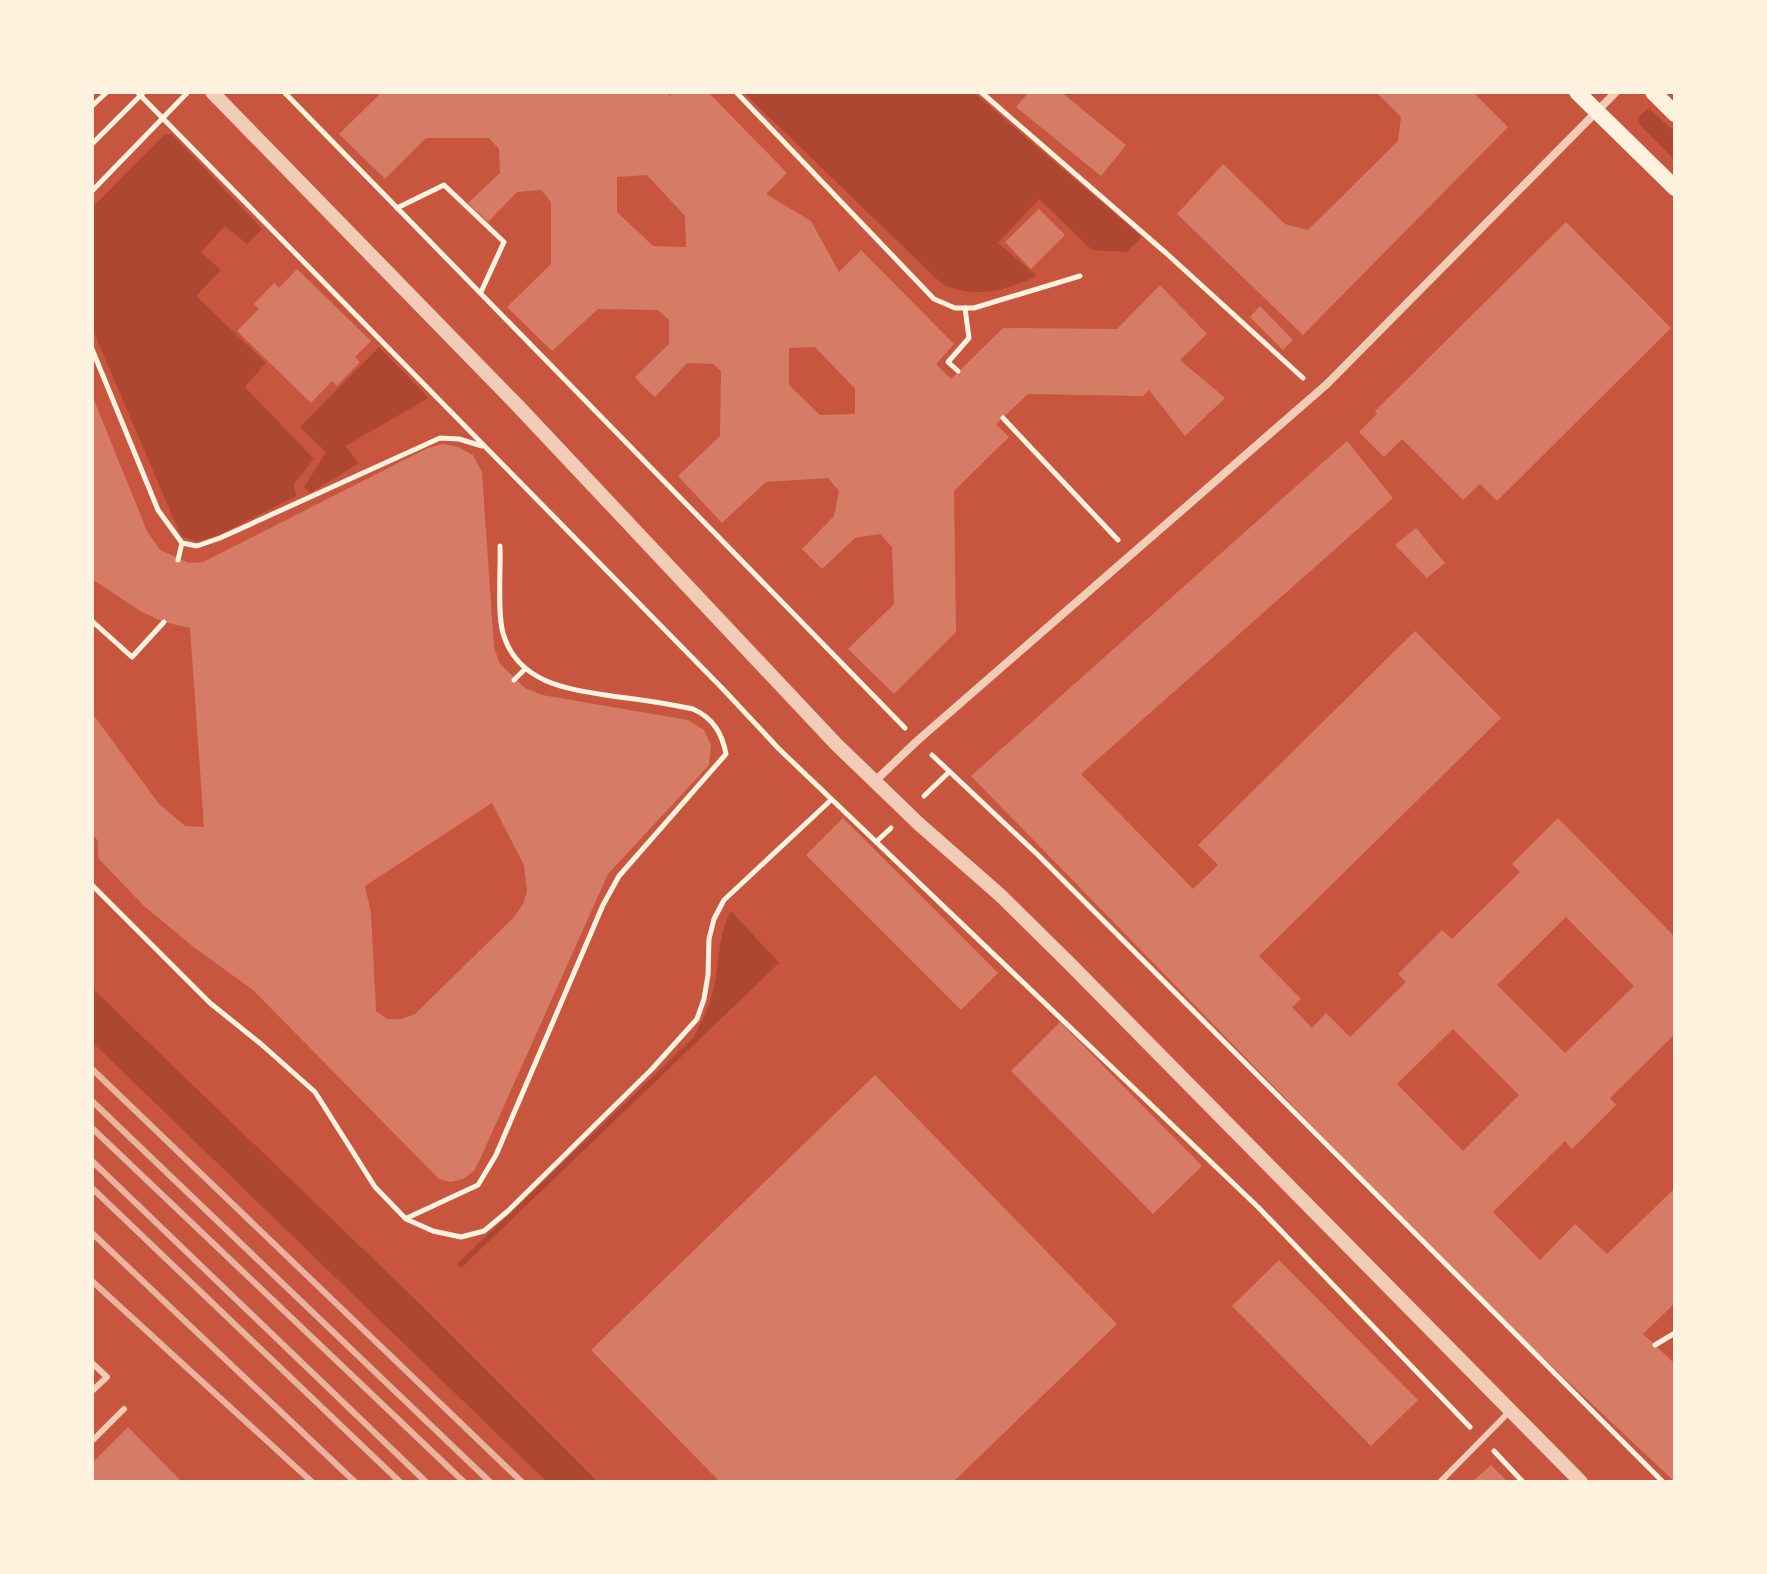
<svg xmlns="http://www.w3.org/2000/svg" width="1767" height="1574" viewBox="0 0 1767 1574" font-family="'Noto Sans',sans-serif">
  <rect width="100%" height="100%" fill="#c8553d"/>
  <g fill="#ae4732">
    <path d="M743,92h230l169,145 -16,15 -34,-2 -53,-51 -41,44 39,33c-33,15 -60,23 -95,8z"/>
    <path d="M1648,108l27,24v28l-35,-35 -2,-7z"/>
    <path d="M165,134h7l90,95 -15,15 -22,-18 -24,26 20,18 -25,26 70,67 -21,24 69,72 -20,25 2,12 -73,37 -25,9 -17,-6 -89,-208v-120z"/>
    <path d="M379,347l50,51 -84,48 14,17 -49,30 -6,-6 22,-35 -26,-25z"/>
    <path d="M731,911l48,52 -318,305 -4,-4 236,-226c8,-15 16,-30 20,-47 7,-27 4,-55 18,-80z"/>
    <path d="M92,988l327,315 179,179h-51l-455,-440z"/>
  </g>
  <g fill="#d67c66" fill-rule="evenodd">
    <path d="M382,92h285l3,4 3,-4h35l79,81 -21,21 45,27 28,51 22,-22 93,94 -18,20 15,15 52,-51 114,1 43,-44 47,49 -27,26 45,38 -40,38 -36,-46 -6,6 -115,-2 -32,30 13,13 -55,54 2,141 -62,62 -46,-45 46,-45 -2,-57 -12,-13 -25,4 -33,31 -20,-20 32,-33 5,-25 -11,-13 -62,4 -44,41 -44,-47 42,-40 1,-65 -8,-7 -26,-1 -32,34 -10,-9 -10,-11 34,-33v-24l-11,-10 -60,-1 -46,42 -45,-44 44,-43v-62l-10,-12 -24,2 -29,30 -20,-19 32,-30 -1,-24 -10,-11h-63l-41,41 -46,-45zM647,175l38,41 1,31 -33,-1 -36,-34v-35zM815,347l40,42v25l-35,1 -31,-30v-37z"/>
    <path d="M1029,92h32l65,53 -25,31 -85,-69z"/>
    <path d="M1376,92h97l35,35 -205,208 -126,-121 46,-50 62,60 23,6 90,-89 3,-24z"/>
    <path d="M1039,209l26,26 -34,34 -26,-27z"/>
    <path d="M1566,222l105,106 -174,173 -17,-17 -17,16 -61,-61 -18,18 -25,-25 18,-18 -2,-3z"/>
    <path d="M297,269l74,72 -16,16 5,5 -23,24 -5,-5 -21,22 -74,-72 22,-22 -5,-5 20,-21 5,5z"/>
    <path d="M1260,306l33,34 -10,10 -33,-33z"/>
    <path d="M92,395l55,136 13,19 29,13 14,-1 225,-114 15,-4 15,3 15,8 9,17 12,176 6,16 25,24 17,7 146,25 16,10 7,15 -2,20 -101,109 -127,283 -7,14 -11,8 -12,3 -12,-3 -186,-189 -58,-42 -51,-42 -46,-48v-17l-6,-7v-121l67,91 26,22 19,1 -14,-199 -26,-6 -24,-11 -48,-32zM492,803l32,62 3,26 -4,13 -9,13 -99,97 -13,5h-15l-11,-8 -5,-98 -6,-27z"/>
    <path d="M1347,441l46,57 -312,276 112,115 25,-24 -20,-20 217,-214 86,87 -242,238 42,43 -9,8 20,21 14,-15 24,24 56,-55 -8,-8 44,-44 10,9 68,-67 -8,-8 46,-46 117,119v97l-65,64 6,7 -44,44 -7,-8 -72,71 47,48 35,-36 32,30 68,-66v115l-32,31 32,30v118l-183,-172 -521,-534zM1566,917l68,69 -69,67 -68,-68zM1453,1029l66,66 -56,56 -66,-67z"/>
    <path d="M1416,528l29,35 -18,15 -32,-33z"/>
    <path d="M843,818l155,155 -37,37 -155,-155z"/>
    <path d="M1060,1022l142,144 -49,48 -142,-143z"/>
    <path d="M875,1075l242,249 -164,158h-233l-129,-132z"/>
    <path d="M1279,1260l139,140 -47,46 -139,-140z"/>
    <path d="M128,1427l54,55h-90v-19z"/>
    <path d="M1491,1465l17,17h-36z"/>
  </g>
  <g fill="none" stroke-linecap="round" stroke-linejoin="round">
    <g stroke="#fff3e0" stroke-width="5">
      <path d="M137,92l586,597 56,60 479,458 212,220"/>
      <path d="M284,92l621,636"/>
      <path d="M736,92l198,207 21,9h19l106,-32"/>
      <path d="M981,92l185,161 137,125"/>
      <path d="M92,106l15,-14"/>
      <path d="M92,144l52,-52"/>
      <path d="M92,191l96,-99"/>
      <path d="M397,208l47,-23 60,57 -23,50"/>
      <path d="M92,349l66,161 24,33 15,3 23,-8 220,-100 19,1 23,7"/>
      <path d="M958,371l-10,-9 21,-24 -4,-30"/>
      <path d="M1003,418l115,122"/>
      <path d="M178,560l4,-17"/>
      <path d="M92,621l40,36 32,-35"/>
      <path d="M514,680l11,-11"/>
      <path d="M932,755l106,100 625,627"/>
      <path d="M924,796l25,-24"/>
      <path d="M876,842l15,-14"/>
      <path d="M92,885l118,118 51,41 54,48 60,95 31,32 27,12 28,6 23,-6 24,-20 144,-142 45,-50 7,-20 4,-24 1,-36 5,-20 10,-19 107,-100"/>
      <path d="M407,1218l71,-33 18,-30 107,-250 16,-29 107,-122c-4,-21 -13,-36 -33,-45 -24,-5 -49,-9 -74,-12 -45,-7 -101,-11 -116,-64 -6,-21 -2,-64 -3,-87"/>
      <path d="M1655,1345l20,-12"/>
      <path d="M1494,1451l29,31"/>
    </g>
    <g stroke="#f1ccb7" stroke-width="6">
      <path d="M92,1363l15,14 -15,14"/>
      <path d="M92,1441l32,-32"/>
      <path d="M1440,1482l71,-72"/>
    </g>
    <path stroke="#f1ccb7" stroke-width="8" d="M874,782l43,-41 410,-357 289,-292"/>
    <path stroke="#f1ccb7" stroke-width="14" d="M212,92l307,315 317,337 83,80 81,71 70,69 511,518"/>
    <g stroke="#fff3e0" stroke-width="16">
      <path d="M1577,92l98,96"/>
      <path d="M1653,92l22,22"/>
    </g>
    <g stroke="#e9b49f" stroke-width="6">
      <path d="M92,1069l430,413"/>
      <path d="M92,1101l398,381"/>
      <path d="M92,1128l372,354"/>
      <path d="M92,1161l334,321"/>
      <path d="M92,1188l308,294"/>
      <path d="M92,1233l263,249"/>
      <path d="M92,1281l220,201"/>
    </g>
  </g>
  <rect width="1767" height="1574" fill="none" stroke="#fff3e0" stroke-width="188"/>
</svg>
